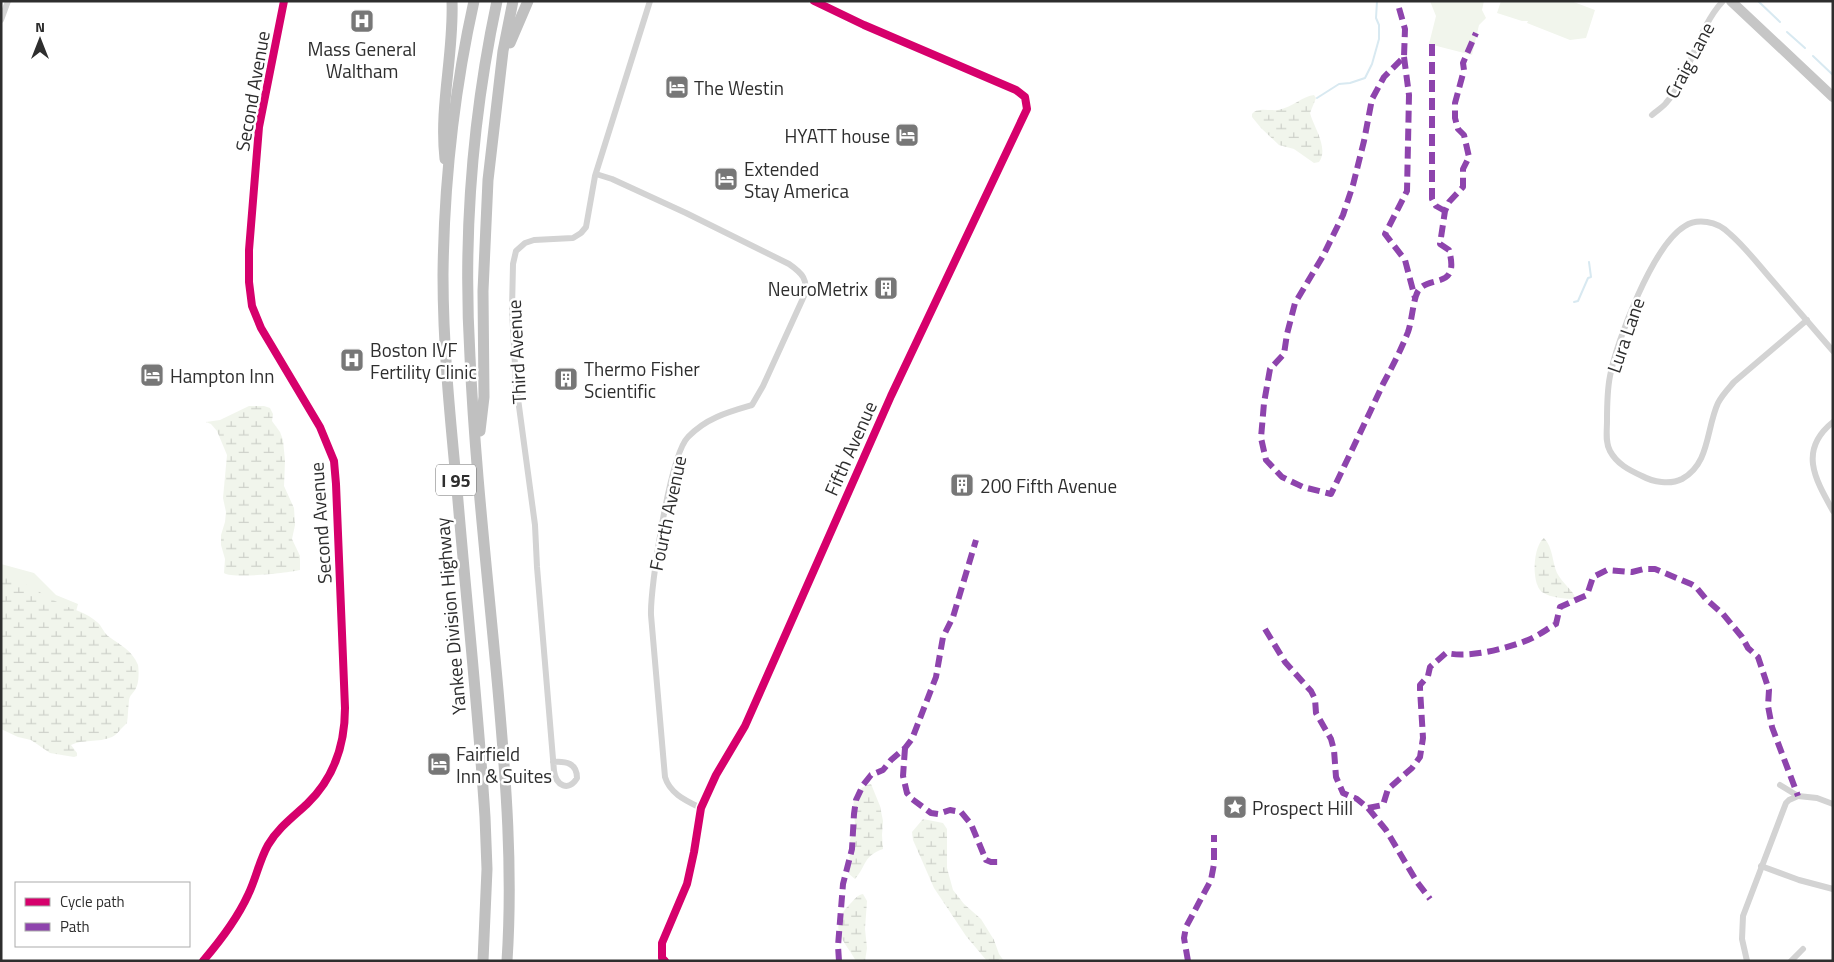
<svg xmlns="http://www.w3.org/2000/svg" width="1834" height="962" viewBox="0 0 1834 962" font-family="'Titillium Web',sans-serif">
  <defs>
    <pattern id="wetland-marsh" width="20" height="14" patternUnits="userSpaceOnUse" patternTransform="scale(1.25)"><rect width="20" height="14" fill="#f1f5ec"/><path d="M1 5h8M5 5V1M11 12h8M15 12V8" fill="none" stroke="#cfd2cb"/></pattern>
  </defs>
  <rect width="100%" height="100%" fill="#fff"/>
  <g fill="#f1f5ec">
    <path d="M1430,1h54l-2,9 4,8 -7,7 -7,30 -43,-11 7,-28z"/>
    <path d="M1501,1h70l24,9 -9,28 -16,2 -43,-17 1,-2h-6l-25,-8z"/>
    <path d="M1,564l33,9 22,22 22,9 -15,55 -62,-12z"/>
  </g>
  <g fill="url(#wetland-marsh)">
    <path d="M1314,95l2,3 -6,15c4,15 19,35 9,49l-5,1 -20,-14 -15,-4 -18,-17 -9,-11v-3c6,-7 17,-3 26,-4 15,-3 23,-13 36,-15z"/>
    <path d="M249,406h15l6,2 3,6 -1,7 8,11 3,8 2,21 -1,25 10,22 1,17 -3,14 8,17v14c-13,3 -67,9 -76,3l1,-14 -4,-14v-10l4,-13 1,-10 -3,-14 4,-43 -10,-24 -6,-7 -5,-2 14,-2z"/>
    <path d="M1544,538c9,9 8,24 13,35 5,10 16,17 19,26 -10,0 -25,-1 -34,-7 -11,-9 -9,-46 2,-54z"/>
    <path d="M1,576c24,4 41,19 62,29 12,5 24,8 34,17 5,4 6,10 11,14 12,9 24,14 30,29 1,6 1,18 -2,23 -2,5 -7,7 -7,13 -1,8 -1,15 -2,22 -6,5 -9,11 -15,14 -14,6 -30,2 -41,8l6,8v3l-3,1 -24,-4 -19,-13 -13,-3 -17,-8z"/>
    <path d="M871,784l9,22 3,15 -1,14 1,14c-20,7 -16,16 -28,30l-6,-5 1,-35 6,-9c-2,-18 -9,-40 15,-46z"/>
    <path d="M923,819l20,4 4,6v39l6,22 11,14 17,15 13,21 5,14 5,7h-17l-21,-25 -32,-48 -21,-48 -1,-8z"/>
    <path d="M863,894l4,7 -2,28 2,19 -2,13h-9c-12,-22 -30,-33 -6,-57 4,-4 7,-9 13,-10z"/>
  </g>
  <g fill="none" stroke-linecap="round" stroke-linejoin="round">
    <g stroke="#d8e9f1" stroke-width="2">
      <path d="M1758,1l22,21"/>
      <path d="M1787,32l18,16"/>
      <path d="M1813,56l20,19"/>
      <path d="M1317,98l22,-14 11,-1 15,-5 7,-14 7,-25v-14l-3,-7 1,-17"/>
      <path d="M1574,302l4,-1 10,-23 3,-1 -2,-15"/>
    </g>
    <g stroke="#d3d3d3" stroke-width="6">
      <path d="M1,20l7,-19"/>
      <path d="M1652,115c4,-4 10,-7 14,-12 26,-30 30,-73 57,-102"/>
      <path d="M596,174l16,5 74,34 103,51c13,9 20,16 15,32l-41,90 -11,19c-24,7 -46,13 -64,32 -18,18 -38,150 -37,178l14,162c5,17 22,24 36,31"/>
      <path d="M1807,320l-73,62c-6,7 -12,13 -16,21 -12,26 -8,61 -36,76 -12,6 -29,3 -40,-3 -13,-6 -25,-12 -32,-25 -5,-9 -3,-20 -3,-30 0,-15 0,-30 3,-45 7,-36 43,-131 75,-150 6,-4 15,-5 22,-4 8,1 17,6 23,12 15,13 28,30 41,45 21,24 41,48 62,72"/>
      <path d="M1833,422c-35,28 -18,57 0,89"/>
      <path d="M553,762c13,-1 24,1 24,16 -8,14 -21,8 -23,-7l-17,-204 -2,-42 -19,-141 -4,-75 1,-45 3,-13 9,-8 9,-3 39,-2 8,-5 5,-6 9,-51 55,-175"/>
      <path d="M1780,785l18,11 19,2 16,6"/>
      <path d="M1761,866l38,14 34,9"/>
      <path d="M665,961l-3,-3v-15l25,-59 7,-32 7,-44 15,-33 29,-49 146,-330 136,-287 -2,-12 -9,-7 -152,-65 -50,-24"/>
      <path d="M1747,961l-5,-22 1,-23 43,-113 3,-3 9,-4"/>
      <path d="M1791,961l12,-12"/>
    </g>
    <path stroke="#d3d3d3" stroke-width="8" d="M203,961c18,-21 34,-42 45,-66 8,-16 11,-34 20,-50 10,-17 25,-28 39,-41 27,-26 38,-60 38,-96l-9,-224 -2,-23 -14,-34 -59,-99 -9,-22 -3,-24v-32l10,-123 25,-126"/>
    <path stroke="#c6c6c6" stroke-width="10" d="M1731,1l102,96"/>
    <g stroke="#c0c0c0" stroke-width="11">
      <path d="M474,1c-20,90 -30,182 -31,274 0,71 7,142 14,214 9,109 21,218 28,328l2,52 -4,92"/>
      <path d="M497,1c-25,117 -34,237 -27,356 5,111 18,222 28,333 8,91 15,180 9,271"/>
      <path d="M510,43l18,-42"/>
      <path d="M445,159c-6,-53 9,-105 7,-158"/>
      <path d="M480,431l4,-34 -1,-106 5,-111 15,-129 10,-50"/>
    </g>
    <g stroke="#8e44ad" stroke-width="6" stroke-dasharray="12 6" stroke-linecap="butt">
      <path d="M1399,8l6,21 -1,28 -20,20 -12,22 -8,42 -11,44 -10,30 -20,41 -28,47 -8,31 -3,20 -14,15 -6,34 -3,35 5,22 16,17 21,10 28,7c17,-36 35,-73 52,-110 9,-17 18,-34 25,-52 4,-11 5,-32 10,-41 11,-17 42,0 31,-41l-9,-6 5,-33 4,-9 14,-15v-18l6,-12 -5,-22 -6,-6 -3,-11v-15l9,-33 -1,-7 13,-30"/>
      <path d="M1432,44v155l4,7 9,5"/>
      <path d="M1404,57l5,38 -2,96 -22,43 20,26 10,38"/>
      <path d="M1265,629l20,33 26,29 4,8 1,14 15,26 3,11 2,27 7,16 14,6 11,9 18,22 31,52 13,17"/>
      <path d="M905,748l-2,28 4,17 5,6 19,14 7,1 12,-4 11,2 10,12 15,36 5,2h9"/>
      <path d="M1368,808l15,-3 5,-16 24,-21 8,-11 3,-19 -3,-49v-4l8,-9 2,-9 16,-14c24,5 59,-4 82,-13 10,-4 19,-11 28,-16l4,-17 27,-12 6,-18 14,-7 25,2 12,-3h11l36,15 5,3 10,12 17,15 19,23 6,11 10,9 11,33 -1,16 4,21 26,69"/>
      <path d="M839,961l-1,-15 5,-62 9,-35 2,-35 2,-14 7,-15 8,-10 12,-5 8,-10 14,-12 7,-9 24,-62 7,-40 10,-20 23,-77"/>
      <path d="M1188,961l-4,-23 2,-11 25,-47 3,-16v-29"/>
    </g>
    <g stroke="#fff" stroke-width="11">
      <g id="cycleway">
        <path d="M203,961c18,-21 34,-42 45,-66 8,-16 11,-34 20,-50 10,-17 25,-28 39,-41 27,-26 38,-60 38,-96l-9,-224 -2,-23 -14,-34 -59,-99 -9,-22 -3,-24v-32l10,-123 25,-126"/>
        <path d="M665,961l-3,-3v-15l25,-59 7,-32 7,-44 15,-33 29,-49 146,-330 136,-287 -2,-12 -9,-7 -152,-65 -50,-24"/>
      </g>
    </g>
    <use href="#cycleway" stroke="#d6006c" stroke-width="8"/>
  </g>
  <defs>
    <g id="hospital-square" transform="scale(1.25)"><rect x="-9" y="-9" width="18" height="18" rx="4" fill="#777" stroke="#fff"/><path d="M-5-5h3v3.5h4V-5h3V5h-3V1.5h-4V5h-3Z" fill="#fff"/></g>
    <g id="hotel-square" transform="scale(1.25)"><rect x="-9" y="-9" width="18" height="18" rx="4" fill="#777" stroke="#fff"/><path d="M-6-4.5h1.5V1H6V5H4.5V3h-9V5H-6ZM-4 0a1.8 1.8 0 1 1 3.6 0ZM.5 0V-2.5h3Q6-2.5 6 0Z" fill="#fff"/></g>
    <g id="building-square" transform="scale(1.25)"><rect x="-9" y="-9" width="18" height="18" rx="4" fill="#777" stroke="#fff"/><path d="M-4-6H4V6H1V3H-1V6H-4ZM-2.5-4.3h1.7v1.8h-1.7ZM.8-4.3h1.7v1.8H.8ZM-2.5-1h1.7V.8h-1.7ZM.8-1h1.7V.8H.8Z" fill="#fff"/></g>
    <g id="sight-square" transform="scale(1.25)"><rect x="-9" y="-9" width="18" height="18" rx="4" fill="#777" stroke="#fff"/><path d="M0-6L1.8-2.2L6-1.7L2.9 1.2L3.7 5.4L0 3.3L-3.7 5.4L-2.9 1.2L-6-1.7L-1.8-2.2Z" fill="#fff"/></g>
  </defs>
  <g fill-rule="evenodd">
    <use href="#hospital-square" x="362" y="21"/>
    <use href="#hotel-square" x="677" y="87"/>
    <use href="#hotel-square" x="907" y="135"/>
    <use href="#hotel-square" x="726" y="179"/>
    <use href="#building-square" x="886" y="288"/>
    <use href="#hospital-square" x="352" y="360"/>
    <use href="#hotel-square" x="152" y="375"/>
    <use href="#building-square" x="566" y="379"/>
    <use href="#building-square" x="962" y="485"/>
    <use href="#hotel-square" x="439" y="764"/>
    <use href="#sight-square" x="1235" y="807"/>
  </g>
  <g text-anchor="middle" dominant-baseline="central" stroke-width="5" stroke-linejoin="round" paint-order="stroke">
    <rect fill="#fff" stroke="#6d6d6d" stroke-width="1" x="436" y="464.5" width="40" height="31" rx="4"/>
    <g font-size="18" font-weight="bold" fill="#2e2e2e">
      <text x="456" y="480">I 95</text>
    </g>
    <g font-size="19" fill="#2e2e2e" stroke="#fff" text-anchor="start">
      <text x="362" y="48" text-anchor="middle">Mass General<tspan x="362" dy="22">Waltham</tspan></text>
      <text x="694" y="87">The Westin</text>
      <text x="890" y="135" text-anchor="end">HYATT house</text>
      <text x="744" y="168">Extended<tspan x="744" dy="22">Stay America</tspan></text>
      <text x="868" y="288" text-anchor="end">NeuroMetrix</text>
      <text x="370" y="349">Boston IVF<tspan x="370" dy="22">Fertility Clinic</tspan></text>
      <text x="584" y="368">Thermo Fisher<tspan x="584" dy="22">Scientific</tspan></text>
      <text x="170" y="375">Hampton Inn</text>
      <text x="980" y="485">200 Fifth Avenue</text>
      <text x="456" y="753">Fairfield<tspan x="456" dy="22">Inn &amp; Suites</tspan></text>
      <text x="1252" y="807">Prospect Hill</text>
    </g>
    <g font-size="19" fill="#2e2e2e" stroke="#fff">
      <text transform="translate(1689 60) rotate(-62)">Craig Lane</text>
      <text transform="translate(252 91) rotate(-80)">Second Avenue</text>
      <text transform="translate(1625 335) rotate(-71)">Lura Lane</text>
      <text transform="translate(516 352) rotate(-93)">Third Avenue</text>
      <text transform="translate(850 448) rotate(-66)">Fifth Avenue</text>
      <text transform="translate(667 513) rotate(-78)">Fourth Avenue</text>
      <text transform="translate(320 523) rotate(-94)">Second Avenue</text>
      <text transform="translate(450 616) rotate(-95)">Yankee Division Highway</text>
    </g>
  </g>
  <rect width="1834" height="962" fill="none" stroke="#2e2e2e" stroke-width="5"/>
  <rect x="15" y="882" width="175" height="65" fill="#ffffff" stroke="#ababab"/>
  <rect x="25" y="898" width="25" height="8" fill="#d6006c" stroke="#ababab"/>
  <text x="60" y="907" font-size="15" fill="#2e2e2e">Cycle path</text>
  <rect x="25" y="923" width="25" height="8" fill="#8e44ad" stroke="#ababab"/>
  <text x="60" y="932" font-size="15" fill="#2e2e2e">Path</text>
  <g transform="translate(40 40)" stroke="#ffffff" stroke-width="4" paint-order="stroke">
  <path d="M0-4L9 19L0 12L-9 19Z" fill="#2e2e2e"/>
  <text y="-8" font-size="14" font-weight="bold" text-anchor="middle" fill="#2e2e2e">N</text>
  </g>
</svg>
